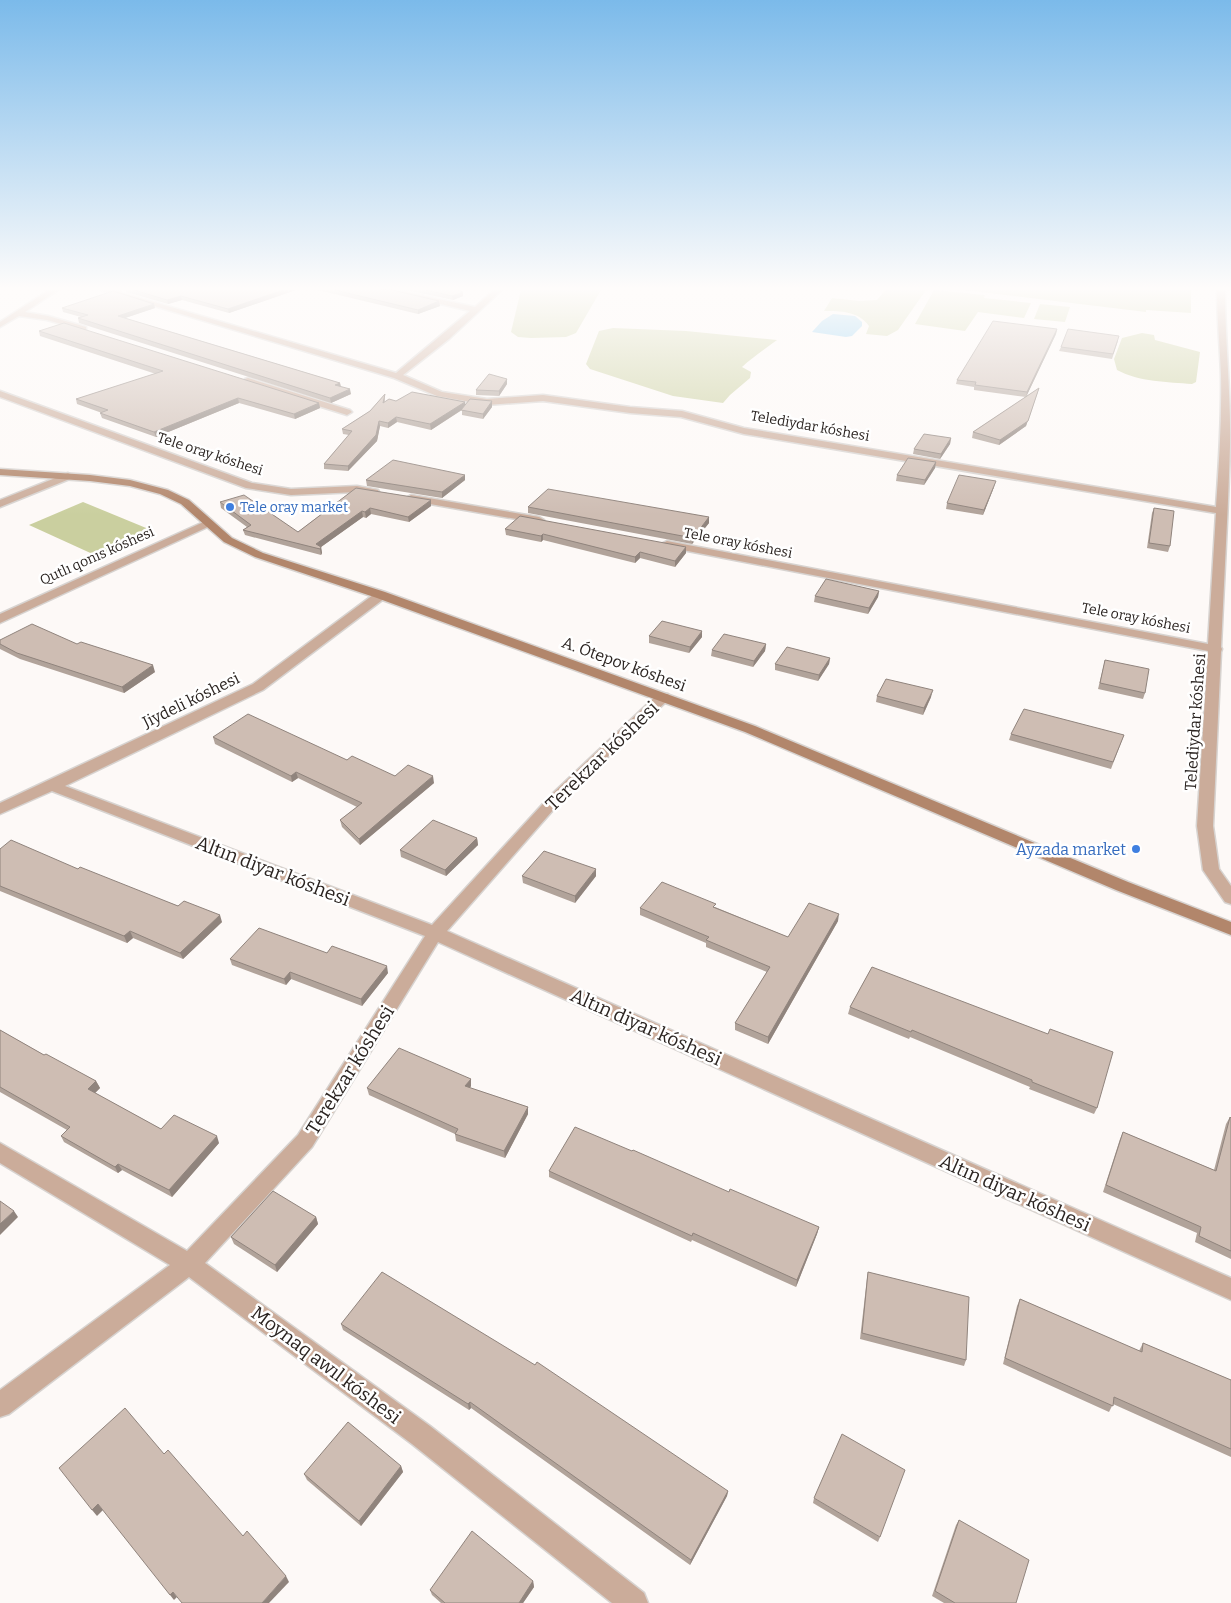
<svg xmlns="http://www.w3.org/2000/svg" width="1231" height="1603" viewBox="0 0 1231 1603" font-family="Bitter,serif">
  <rect width="100%" height="100%" fill="#fdf9f7"/>
  <g fill="#cacf9f">
    <path d="M521,290h80l-25,43 -10,4 -35,1 -13,-1 -7,-5z"/>
    <path d="M885,290h41l-28,40 -11,6 -21,-2 3,-8c-11,-15 -28,-15 -45,-15l8,-13 27,3 18,-1z"/>
    <path d="M934,290l51,5 -1,3 47,5 -7,15 -46,-6 -13,19 -50,-7z"/>
    <path d="M964,290h227v23l-45,-3v2z"/>
    <path d="M1040,304l30,3 -5,15 -31,-3z"/>
    <path d="M613,328l73,3 91,9c-12,9 -23,16 -35,27l9,5 -1,6 -20,17 -7,8 -50,-7 -83,-27 -4,-5 13,-33z"/>
    <path d="M1142,333l12,2 1,5 45,12 -4,30 -4,2c-24,-2 -53,-2 -75,-14l-3,-11 8,-21z"/>
    <path d="M83,502l68,28 -54,26 -68,-31z"/>
  </g>
  <path fill="#78c3ee" d="M833,314l22,2 7,6v4l-10,10 -6,1 -34,-5 10,-11z"/>
  <g fill="none" stroke-linecap="round" stroke-linejoin="round">
    <g stroke="#d7d3d0" stroke-width="3">
      <g id="street">
        <path d="M49,290h9l-33,22 23,4 38,11v4l-39,-11 -28,-4 -19,11v-5z"/>
        <path d="M101,290h12l283,83 74,-62 -88,-21h15l78,17 19,-17h8l-53,49 -46,36 39,17 45,7 56,-4 87,12 52,4 62,17 472,79c3,-44 6,-88 5,-132 -1,-28 -4,-56 -4,-85h8c0,52 6,104 5,156 -2,67 -6,134 -9,201l1,2 -1,3 -8,174 6,43 12,17v18l-6,-2 -22,-32 -6,-44 11,-175 -541,-104 -6,-3 6,-3 541,103 8,-131 -472,-79 -63,-17 -51,-4 -87,-12 -56,4 -50,-9 -43,-18z"/>
        <path d="M248,378l102,32 2,2 -5,3 -3,-1 -99,-31v-4z"/>
        <path d="M0,391l252,92 39,6 66,-3 21,4 1,2 -5,3 -17,-3 -66,3 -45,-7 -246,-91z"/>
        <path d="M68,473l5,3 -1,2 -72,29v-7z"/>
        <path d="M411,495l128,22 5,3 -5,3 -132,-23 -1,-2z"/>
        <path d="M208,520l4,1 1,2 -1,2 -212,98v-9z"/>
        <path d="M381,591l6,4 -2,3 -122,92 -198,96 367,139 119,-130 107,-101h10l2,3 -2,3 -107,101 -114,130 784,347v22l-793,-358 -126,205 -107,116 225,163 214,167 4,10h-36l-200,-159 -223,-167 -180,137 -9,3v-27l170,-125 -170,-102v-20l187,108 111,-116 127,-199 -373,-145 -52,23v-11l253,-119 124,-92z"/>
      </g>
    </g>
    <g stroke="#d7d3d0" stroke-width="3">
      <path id="secondary" d="M0,469l90,6 40,5 38,10 21,10 43,38 31,15 122,39 370,134 373,156 103,40v13l-115,-45 -371,-158 -368,-134 -122,-41 -31,-15 -43,-38 -21,-10 -30,-8 -40,-5 -90,-6z"/>
    </g>
    <use href="#street" fill="#cbac9a" fill-rule="evenodd"/>
    <use href="#secondary" fill="#b2866b" fill-rule="evenodd"/>
  </g>
  <g fill="#b1a39a">
    <path d="M126,290h170l-67,23 -47,-13 -14,4 -42,-12z"/>
    <path d="M318,290h74l48,16 -22,8z"/>
    <path d="M406,290h51l6,6 -10,4z"/>
    <path d="M62,308h93l-30,10 215,65 1,4 10,7 -20,9 -252,-80 -1,-5 3,-1 -18,-5z"/>
    <path d="M1057,329l-1,5 -30,63 -52,-7v-3l-18,-3 1,-4z"/>
    <path d="M39,331l280,72 1,5 -25,11 -56,-16 -83,34 -54,-19 -2,-5h2l-25,-9 -1,-5 80,-25 -116,-38z"/>
    <path d="M1118,341l-6,18 -53,-8 2,-4z"/>
    <path d="M507,379v5l-8,12 -23,-1v-5z"/>
    <path d="M1039,388l-13,38 -27,19 -27,-7 1,-6z"/>
    <path d="M385,394v8l11,-1 70,3 26,-3v6l-9,12 -21,-4v-5l-31,20 -34,-8 -9,6 -8,-2 -3,15 -29,30 -24,-2v-5l25,-29 -6,-1 -1,-5 28,-18z"/>
    <path d="M951,438l-1,6 -10,15 -27,-5 1,-5z"/>
    <path d="M936,462l-1,6 -11,17 -28,-4 1,-6z"/>
    <path d="M366,480h99l-23,18 -75,-12z"/>
    <path d="M994,487l-11,28 -37,-6 1,-6z"/>
    <path d="M356,488l75,12v6l-22,16 -38,-8 -5,4 -3,-1 -42,30 1,6 -1,2 -76,-20 -2,-5 4,-3 -26,-19 -1,-6 78,30z"/>
    <path d="M528,507l181,10v6l-17,21 -164,-31z"/>
    <path d="M1154,508l16,38 -2,6 -21,-4 5,-35z"/>
    <path d="M505,529l181,24 -11,14 -35,-9 -5,5 -92,-23 -2,2 -35,-7z"/>
    <path d="M879,591l-1,6 -10,17 -54,-12 1,-6z"/>
    <path d="M649,636l53,1 -13,16 -40,-10z"/>
    <path d="M0,640l77,4 78,28 -31,21 -104,-34 -20,-10z"/>
    <path d="M766,644l-1,7 -12,16 -42,-11 1,-6z"/>
    <path d="M830,658l-1,6 -11,17 -43,-11v-6z"/>
    <path d="M1105,660l40,33 -2,6 -45,-10z"/>
    <path d="M877,696l54,1 -8,18 -47,-13z"/>
    <path d="M1011,734l113,1 -13,34 -102,-29z"/>
    <path d="M213,737l134,23 48,16 39,7 -74,62 -18,-18 -2,-7 17,-13 -59,-29 -6,4 -77,-38z"/>
    <path d="M477,838l1,7 -32,31 -45,-19 -1,-7z"/>
    <path d="M0,849l78,20 144,53 -39,37 -50,-21 -6,5 -127,-52z"/>
    <path d="M522,876h74l-21,27 -52,-20z"/>
    <path d="M715,907l73,30 50,-16 -70,123 -33,-14v-7l32,-51 -61,-25v-4l-66,-28v-7z"/>
    <path d="M327,953l61,20 -26,33 -71,-27 -5,6 -54,-20 -2,-6z"/>
    <path d="M872,967l225,141 -3,6 -65,-25 1,-2 -120,-50 -1,2 -61,-25 2,-7z"/>
    <path d="M0,1030l44,25 52,26 4,7 -5,5 66,36 58,14 -47,54 -50,-27 -4,3 -54,-31 -3,-6 6,-6 -67,-38z"/>
    <path d="M471,1079v7l-1,2 58,19v7l-23,44 -49,-17 -1,-7 -86,-39 -2,-7z"/>
    <path d="M1230,1117l1,1v141l-36,-17 2,-9 -94,-41 17,-53 3,-7 91,38 12,-46z"/>
    <path d="M549,1171l180,21 90,35 -2,7 -21,53 -104,-47 -1,2 -142,-65z"/>
    <path d="M316,1217l2,7 -41,48 -43,-28 -3,-7z"/>
    <path d="M868,1272l98,88 -2,6 -104,-27 7,-61z"/>
    <path d="M1020,1299l119,52 4,-8 88,37v77l-118,-53 -4,8 -106,-48 14,-58z"/>
    <path d="M341,1324l387,167 -1,5 -37,69 -219,-157 -2,2 -126,-80z"/>
    <path d="M401,1466l2,6 -42,54 -54,-46 -3,-6z"/>
    <path d="M814,1498l66,39 -2,5 -65,-39z"/>
    <path d="M959,1520l57,83h-72l-12,-7 24,-71z"/>
    <path d="M533,1581l1,6 -11,16h-82l-9,-8 -2,-5z"/>
  </g>
  <g fill="#90847d">
    <path d="M283,290h13l-67,23 -1,-4z"/>
    <path d="M463,292v4l-10,4 -1,-4z"/>
    <path d="M181,296l1,4 -14,4 -1,-4z"/>
    <path d="M439,301l1,5 -22,8v-4z"/>
    <path d="M154,304l1,4 -36,12 -1,-4z"/>
    <path d="M1057,329l-1,5 -30,63 1,-5z"/>
    <path d="M507,379v5l-8,12v-5z"/>
    <path d="M340,383l1,5 -6,-3z"/>
    <path d="M1039,388l-13,38 -27,19 1,-5z"/>
    <path d="M350,389l1,5 -20,9 -1,-5z"/>
    <path d="M238,398l1,5 -83,34 -2,-5z"/>
    <path d="M492,401v6l-9,12v-5z"/>
    <path d="M465,402l1,5 -35,23 -1,-6z"/>
    <path d="M319,403l1,5 -25,11 -1,-5z"/>
    <path d="M396,417l1,5 -9,6v-5z"/>
    <path d="M379,421l1,5 -3,15 -29,30v-5z"/>
    <path d="M951,438l-1,6 -10,15 1,-5z"/>
    <path d="M936,462l-1,6 -11,17 1,-5z"/>
    <path d="M465,475v5l-23,18v-6z"/>
    <path d="M996,481l-2,6 -11,28 1,-5z"/>
    <path d="M431,500v6l-22,16 -1,-5z"/>
    <path d="M370,508l1,6 -5,4 -1,-6z"/>
    <path d="M362,511l1,6 -42,30 1,6 -1,2 -1,-6 -4,-5z"/>
    <path d="M709,517v6l-17,21 1,-6z"/>
    <path d="M543,534v6l-2,2v-6z"/>
    <path d="M686,547v6l-11,14v-6z"/>
    <path d="M640,552v6l-5,5v-6z"/>
    <path d="M879,591l-1,6 -10,17 1,-6z"/>
    <path d="M702,631v6l-13,16 1,-6z"/>
    <path d="M766,644l-1,7 -12,16 1,-6z"/>
    <path d="M830,658l-1,6 -11,17 1,-6z"/>
    <path d="M153,665l2,7 -31,21 -2,-6z"/>
    <path d="M933,690l-2,7 -8,18 1,-7z"/>
    <path d="M296,772l2,6 -6,4 -1,-6z"/>
    <path d="M433,776l1,7 -74,62 -1,-6z"/>
    <path d="M477,838l1,7 -32,31 -1,-6z"/>
    <path d="M596,869v7l-21,27v-7z"/>
    <path d="M839,914l-1,7 -70,123v-7z"/>
    <path d="M220,915l2,7 -39,37 -3,-6z"/>
    <path d="M130,931l3,7 -6,5 -3,-7z"/>
    <path d="M387,966l1,7 -26,33 -1,-7z"/>
    <path d="M290,972l1,7 -5,6 -2,-6z"/>
    <path d="M471,1079v7l-5,7 -1,-7z"/>
    <path d="M96,1081l4,7 -8,8 -4,-7z"/>
    <path d="M528,1107v7l-23,44 -1,-7z"/>
    <path d="M217,1136l2,7 -47,54 -3,-7z"/>
    <path d="M118,1164l4,6 -4,3 -3,-6z"/>
    <path d="M14,1211l4,6 -18,18v-11z"/>
    <path d="M316,1217l2,7 -41,48 -2,-7z"/>
    <path d="M819,1227l-2,7 -21,53 1,-7z"/>
    <path d="M470,1402l1,6 -2,2 -1,-6z"/>
    <path d="M401,1466l2,6 -42,54 -2,-5z"/>
    <path d="M728,1491l-1,5 -37,69 1,-5z"/>
    <path d="M98,1504l5,6 -6,6 -5,-6z"/>
    <path d="M286,1576l3,6 -20,21h-7z"/>
    <path d="M533,1581l1,6 -11,16h-4z"/>
    <path d="M173,1592l4,5 -3,3 -4,-5z"/>
  </g>
  <g fill="#cebdb3" stroke="#90847d">
    <path d="M134,290h149l-55,19 -47,-13 -14,4z"/>
    <path d="M335,290h57l47,11 -21,9z"/>
    <path d="M426,290h31l6,2 -11,4z"/>
    <path d="M113,291l41,13 -36,12 222,67 -5,2 15,4 -20,9 -252,-80 10,-3 -26,-7z"/>
    <path d="M993,321l64,8 -30,63 -52,-7 1,-3 -19,-2z"/>
    <path d="M64,323l255,80 -25,11 -56,-16 -84,34 -54,-19 8,-3 -32,-11 87,-28 -124,-40z"/>
    <path d="M1068,329l51,7 -6,18 -52,-7z"/>
    <path d="M489,374l18,5 -8,12 -23,-1z"/>
    <path d="M1039,388l-11,33 -28,19 -27,-8z"/>
    <path d="M412,392l53,10 -35,22 -34,-7 -8,6 -9,-2 -3,14 -28,31 -24,-2 28,-33 -10,-2 28,-18 15,-17 -2,9 6,-4 7,2z"/>
    <path d="M470,399l22,2 -9,13 -22,-4z"/>
    <path d="M924,434l27,4 -10,16 -27,-5z"/>
    <path d="M908,458l28,4 -11,18 -28,-5z"/>
    <path d="M393,460l72,15 -23,17 -76,-12z"/>
    <path d="M959,475l37,6 -12,29 -37,-7z"/>
    <path d="M356,488l75,12 -23,17 -38,-9 -5,4 -3,-1 -46,33 5,3 -1,2 -77,-19 8,-5 -31,-23 24,-7 54,37z"/>
    <path d="M548,489l161,28 -16,21 -165,-31z"/>
    <path d="M1154,508l20,3 -4,35 -21,-3z"/>
    <path d="M520,516l166,31 -11,14 -35,-9 -5,5 -92,-23 -2,2 -36,-7z"/>
    <path d="M826,579l53,12 -10,17 -54,-12z"/>
    <path d="M662,621l40,10 -12,16 -41,-11z"/>
    <path d="M32,624l45,20 4,-2 72,23 -31,22 -105,-34 -17,-9v-4z"/>
    <path d="M724,634l42,10 -12,17 -42,-11z"/>
    <path d="M787,647l43,11 -11,17 -44,-11z"/>
    <path d="M1105,660l44,9 -4,24 -45,-10z"/>
    <path d="M886,679l47,11 -9,18 -47,-12z"/>
    <path d="M1024,709l100,26 -11,27 -102,-28z"/>
    <path d="M248,714l99,46 5,-4 43,20 13,-11 25,11 -74,63 -19,-19 22,-17 -66,-31 -5,4 -78,-39z"/>
    <path d="M433,820l44,18 -32,32 -45,-20z"/>
    <path d="M11,840l67,29 2,-2 98,39 6,-5 36,14 -40,38 -50,-22 -6,5 -124,-50v-37z"/>
    <path d="M544,851l52,18 -21,27 -53,-20z"/>
    <path d="M662,882l54,22 -3,3 75,30 21,-34 30,11 -71,123 -33,-14 35,-56 -64,-27 3,-3 -69,-29z"/>
    <path d="M259,928l68,25 5,-7 55,20 -26,33 -71,-27 -6,7 -54,-20z"/>
    <path d="M872,967l176,67 2,-5 63,23 -16,56 -65,-26v-2l-120,-50 -1,2 -61,-25z"/>
    <path d="M0,1030l44,25 2,-1 50,27 -8,8 73,40 13,-14 43,21 -48,54 -51,-26 -3,3 -54,-31 9,-9 -70,-40z"/>
    <path d="M399,1048l72,31 -6,7 63,21 -24,44 -49,-17 3,-5 -91,-41z"/>
    <path d="M1230,1117l1,1v133l-32,-15 2,-9 -95,-42 17,-53 93,39z"/>
    <path d="M575,1127l57,24 1,-1 96,42 1,-3 89,38 -22,53 -104,-47 -1,3 -143,-65z"/>
    <path d="M273,1191l43,26 -41,48 -44,-28z"/>
    <path d="M0,1201l14,10 -14,13z"/>
    <path d="M382,1272l153,93 2,-3 191,129 -37,69 -221,-158 -2,2 -127,-80z"/>
    <path d="M868,1272l101,25 -3,63 -104,-27z"/>
    <path d="M1020,1299l122,53 1,-9 88,37v69l-117,-52 -1,9 -108,-48z"/>
    <path d="M125,1408l39,46 4,-4 75,86 4,-5 39,45 -24,27h-80l-9,-11 -3,3 -72,-91 -6,6 -33,-42z"/>
    <path d="M348,1422l53,44 -42,55 -55,-47z"/>
    <path d="M842,1434l63,36 -25,67 -66,-39z"/>
    <path d="M959,1520l70,40 -13,43h-61l-20,-12z"/>
    <path d="M472,1531l61,50 -14,22h-74l-15,-13z"/>
  </g>
  <linearGradient id="sky" x2="0" y2="1"><stop stop-color="#7bbaea"/><stop offset="0.56" stop-color="#fefcfb"/><stop offset="1" stop-color="#fefcfb" stop-opacity="0"/></linearGradient>
  <rect width="1231" height="515" fill="url(#sky)"/>
  <g fill="#3f7fe0" stroke="#fff" stroke-width="2">
    <circle cx="230" cy="507" r="5"/>
    <circle cx="1136" cy="849" r="5"/>
  </g>
  <g text-anchor="middle" dominant-baseline="central" stroke-width="5" stroke-linejoin="round" paint-order="stroke">
    <g font-size="14" fill="#2b2421" stroke="#fff">
      <text transform="translate(810 426) rotate(10)">Telediydar kóshesi</text>
      <text transform="translate(210 454) rotate(18)">Tele oray kóshesi</text>
      <text transform="translate(738 543) rotate(11)">Tele oray kóshesi</text>
      <text transform="translate(97 556) rotate(-24)">Qutlı qonıs kóshesi</text>
      <text transform="translate(1136 618) rotate(11)">Tele oray kóshesi</text>
    </g>
    <g font-size="14" fill="#366cbe" stroke="#fff" text-anchor="start">
      <text x="240" y="507">Tele oray market</text>
    </g>
    <g font-size="16" fill="#2b2421" stroke="#fff">
      <text transform="translate(624 664) rotate(20)">A. Ótepov kóshesi</text>
      <text transform="translate(191 700) rotate(-26)">Jiydeli kóshesi</text>
      <text transform="translate(1195 722) rotate(-86)">Telediydar kóshesi</text>
    </g>
    <g font-size="16" fill="#366cbe" stroke="#fff" text-anchor="end">
      <text x="1126" y="849">Ayzada market</text>
    </g>
    <g font-size="19" fill="#2b2421" stroke="#fff">
      <text transform="translate(602 756) rotate(-44)">Terekzar kóshesi</text>
      <text transform="translate(273 871) rotate(21)">Altın diyar kóshesi</text>
      <text transform="translate(646 1027) rotate(24)">Altın diyar kóshesi</text>
      <text transform="translate(350 1070) rotate(-58)">Terekzar kóshesi</text>
      <text transform="translate(1015 1193) rotate(24)">Altın diyar kóshesi</text>
      <text transform="translate(326 1365) rotate(37)">Moynaq awıl kóshesi</text>
    </g>
  </g>
</svg>
